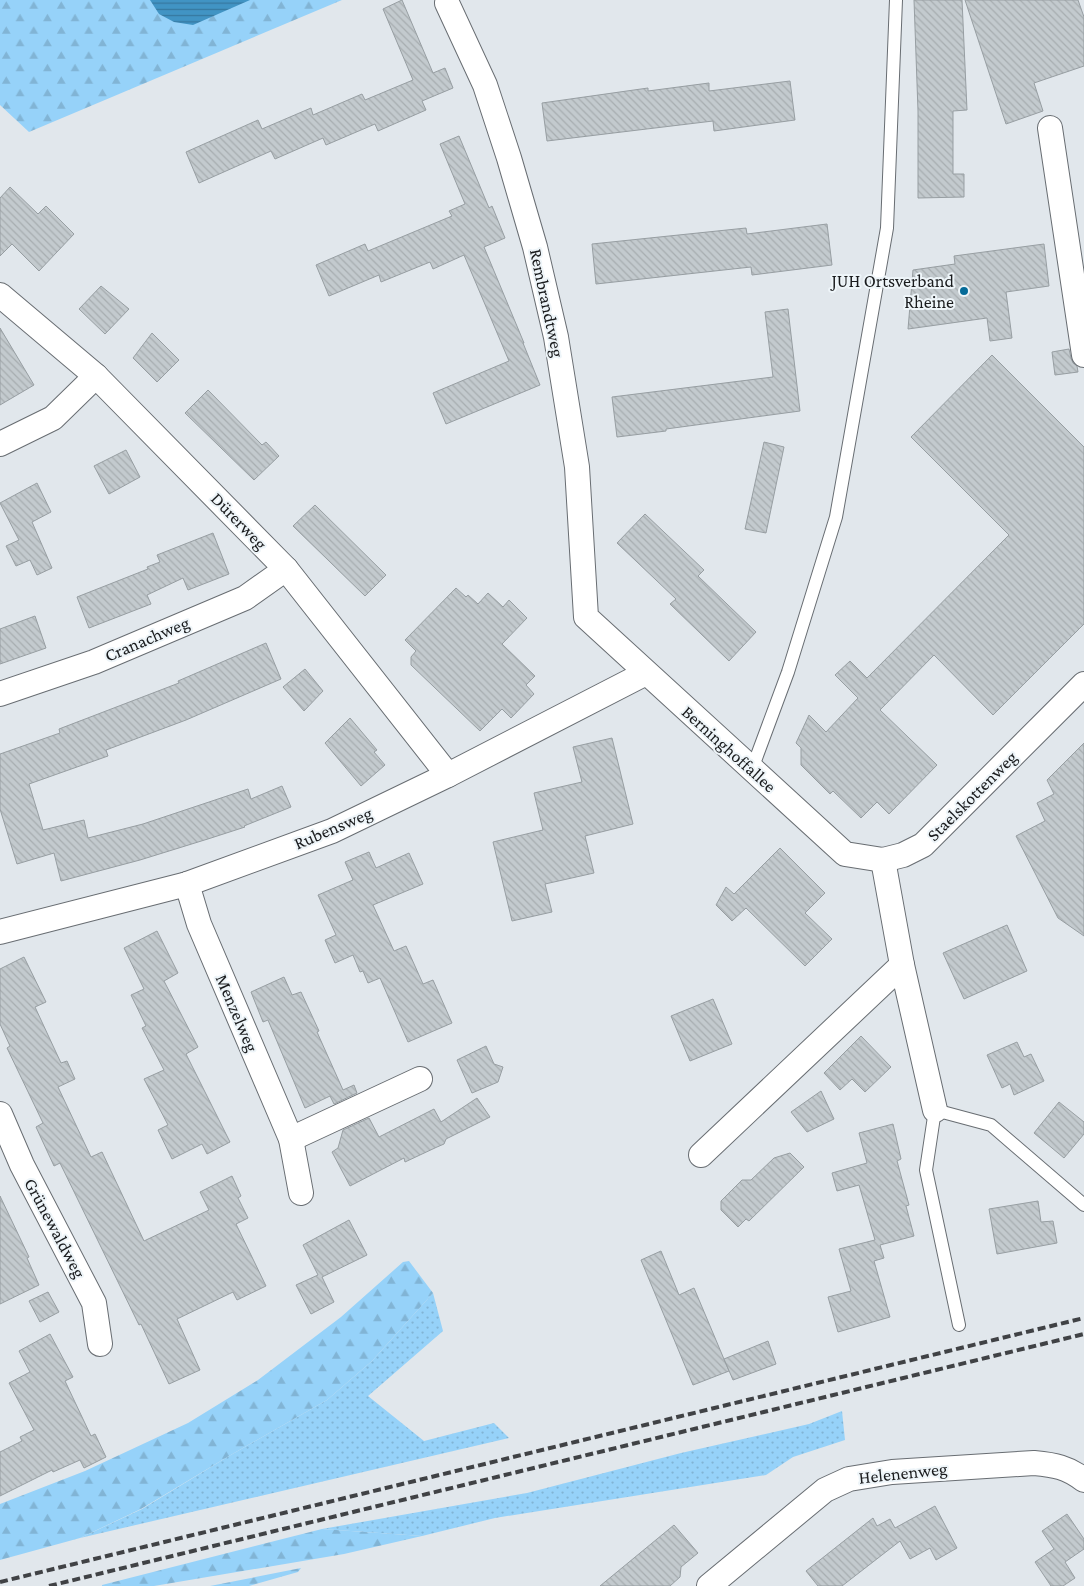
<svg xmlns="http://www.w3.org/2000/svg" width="1084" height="1586" viewBox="0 0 1084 1586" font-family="'Crimson Pro',serif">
  <defs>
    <pattern id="grass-dots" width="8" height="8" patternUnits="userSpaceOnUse" patternTransform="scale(1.25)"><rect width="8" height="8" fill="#96d2f9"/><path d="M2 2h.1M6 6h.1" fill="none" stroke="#81b4d5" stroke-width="1.8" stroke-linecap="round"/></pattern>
    <pattern id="forest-firs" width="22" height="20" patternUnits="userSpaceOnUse" patternTransform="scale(1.25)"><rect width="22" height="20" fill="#96d2f9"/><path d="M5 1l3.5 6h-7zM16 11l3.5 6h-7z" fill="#81b4d5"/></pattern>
    <pattern id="water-rules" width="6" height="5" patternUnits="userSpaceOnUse" patternTransform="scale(1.25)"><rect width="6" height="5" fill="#4194c4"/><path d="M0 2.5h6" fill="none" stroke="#36789f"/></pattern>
    <pattern id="building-back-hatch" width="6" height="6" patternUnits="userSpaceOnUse" patternTransform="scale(1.25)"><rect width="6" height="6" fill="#c3cace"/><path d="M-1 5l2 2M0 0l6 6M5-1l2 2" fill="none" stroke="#a7adb0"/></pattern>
  </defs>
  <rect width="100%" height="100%" fill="#e1e7ec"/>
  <g fill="url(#grass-dots)">
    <path d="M433,1293l10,38 -75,65 56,45 70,-18 15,15 -429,100 62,-29 87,-53 98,-56 45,-39z"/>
    <path d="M842,1411l3,29 -52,17 -27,18 -271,43 -73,18 -100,-7 205,-36 154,-40 128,-29z"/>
  </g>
  <g fill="url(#forest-firs)">
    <path d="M0,0h342l-313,132 -29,-27z"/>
    <path d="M409,1261l24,32 -61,68 -45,39 -98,56 -88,53 -61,29 -80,22v-56l85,-33 103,-48 70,-43 83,-63 62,-55z"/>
    <path d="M322,1529l100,7 -78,18 -190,32h-52v-1z"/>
    <path d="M301,1568l-3,4 -49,14h-39z"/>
  </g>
  <path fill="url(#water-rules)" d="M150,0h100l-57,25 -19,-3 -15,-8z"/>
  <g fill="url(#building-back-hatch)" stroke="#979ea2">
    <path d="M402,0l31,73 12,-5 8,20 -31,13 4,9 -48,21 -3,-7 -49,21 -3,-7 -48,21 -4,-8 -72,32 -13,-31 72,-32 4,9 49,-21 2,7 49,-21 3,6 48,-20 -30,-71z"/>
    <path d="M914,0h48l5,110 -14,1v63h11v23l-46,1v-87z"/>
    <path d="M965,0h113l6,17v49l-50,17 9,28 -37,13z"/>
    <path d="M790,81l5,39 -81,11 -1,-10 -166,20 -5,-38 106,-15v3l61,-8v8z"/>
    <path d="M459,136l30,72 3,-2 13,32 -21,9 40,96h-1l17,42 -94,39 -13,-31 76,-32 -45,-106 -31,14 -3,-7 -49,20 -2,-7 -50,21 -13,-31 49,-21 3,7 84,-35 -3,-5 16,-7 -25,-60z"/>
    <path d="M10,187l28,27 8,-8 28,28 -35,37 -27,-27 -12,12v-58z"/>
    <path d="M827,224l5,41 -80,10 -1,-8 -155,17 -4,-40 154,-16 1,6z"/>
    <path d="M1044,244l5,42 -43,6 6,46 -22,3 -3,-23 -79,11 5,-59 42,-6 -1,-8z"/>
    <path d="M101,286l28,23 -24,25 -26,-25z"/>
    <path d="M788,309l12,102 -134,18v2l-49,6 -5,-40 161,-20 -8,-65z"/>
    <path d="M0,328l34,57 -34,20z"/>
    <path d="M152,333l27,27 -22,22 -24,-24z"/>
    <path d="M1069,349l2,9 2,5 4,3 1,6 -23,3 -3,-23z"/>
    <path d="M992,355l92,92v177l-91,91 -59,-60 -54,55 57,55 -48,49 -12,-12 -16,16 -28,-27 -3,3 -29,-29v-17l-5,-5 13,-28 17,17 32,-34 -23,-23 15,-14 17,17 142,-143 -98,-98z"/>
    <path d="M208,390l54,55 4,-3 13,14 -25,24 -69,-67z"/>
    <path d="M764,442l20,5 -18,86 -21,-4z"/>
    <path d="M126,450l14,27 -31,17 -15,-28z"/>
    <path d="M37,483l14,29 -19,10 20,46 -15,7 -7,-15 -14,6 -10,-20 13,-6 -19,-37z"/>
    <path d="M315,505l71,70 -21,21 -72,-70z"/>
    <path d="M645,514l59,56 -6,6 58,56 -27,29 -59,-57 6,-5 -59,-56z"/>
    <path d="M213,533l16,41 -41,16 -5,-12 -36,17 4,9 -62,24 -12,-31 71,-28 -1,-2 13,-5 -3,-7z"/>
    <path d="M456,588l10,9 2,-2 10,9 10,-11 15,14 6,-7 18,18 -25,26 33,32 -9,9 8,9 -23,24 -9,-9 -22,22 -69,-66v-8l5,-6 -11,-11z"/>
    <path d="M35,616l11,32 -46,16v-35z"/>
    <path d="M266,643l15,36 -95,41 -80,30 2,6 -79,28 14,46 41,-10 4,18 55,-14 105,-35 3,10 31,-13 9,21 -47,19 1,1 -34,11 -71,22 -79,21 -7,-28 -37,11 -17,-55v-55l60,-21 -1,-4 120,-46 -1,-2z"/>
    <path d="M305,669l18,22 -19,20 -21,-24z"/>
    <path d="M350,718l27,32 -3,2 11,13 -24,21 -36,-43z"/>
    <path d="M612,738l21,86 -48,12 9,37 -49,11 7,28 -40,9 -19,-79 50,-12 -9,-37 48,-11 -9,-35z"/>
    <path d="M1084,743v193l-26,-18 -42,-82 29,-15 -8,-18 17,-9 -7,-14z"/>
    <path d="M780,848l45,45 -20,20 27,26 -27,27 -59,-58 -14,13 -16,-16 10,-18 8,7z"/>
    <path d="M369,852l7,16 33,-15 14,31 -50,21 21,46 12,-5 17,38 10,-4 19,43 -44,19 -28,-64 -12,5 -5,-12 -3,1 -7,-17 -18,8 -10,-23 11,-5 -18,-40 35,-15 -8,-18z"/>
    <path d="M1007,925l20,46 -63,28 -21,-46z"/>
    <path d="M157,931l21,42 -14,8 34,66 -12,7 44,88 -23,12 -5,-10 -30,15 -14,-29 10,-5 -24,-46 20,-9 -22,-42 4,-2 -15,-31 13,-6 -20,-41z"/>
    <path d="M24,957l22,45 -11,5 26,56 6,-2 8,18 -17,8 33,70 11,-5 42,89 65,-31 -9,-18 32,-16 9,20 -3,2 10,20 -12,6 30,62 -29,14 -4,-8 -56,27 23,51 -31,14 -28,-60 -2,1 -79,-162 -6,3 -18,-39 7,-4 -36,-75 3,-2 -10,-22v-55z"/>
    <path d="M284,977l8,18 9,-3 18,39 -2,1 26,58 11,-5 3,8 -23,11 -4,-8 -25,12 -37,-88 -5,2 -12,-30z"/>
    <path d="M713,999l19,45 -42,17 -19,-45z"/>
    <path d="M861,1036l30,31 -26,25 -13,-13 -12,11 -16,-17z"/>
    <path d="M1017,1042l7,15 7,-3 13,27 -30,14 -4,-11 -8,4 -15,-33z"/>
    <path d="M486,1046l8,18 9,3 -5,15 -26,11 -15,-33z"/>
    <path d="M821,1091l13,28 -27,13 -16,-20z"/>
    <path d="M477,1098l13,19 -44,22 -2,5 -7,3 -32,15 -1,-4 -54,28 -18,-34 6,-4 5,-18 26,-12 10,19 55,-28 7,13z"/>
    <path d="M1059,1102l25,20v12l-20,24 -30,-25z"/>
    <path d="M893,1124l8,35 -4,2 12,44 -3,1 8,30 -34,9 4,13 -10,3 16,56 -52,15 -10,-35 23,-6 -12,-42 36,-9 -16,-55 -22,6 -5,-18 35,-10 -8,-30z"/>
    <path d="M790,1153l14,14 -55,54 -3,-2 -8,8 -17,-17v-9l21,-21h9l23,-22z"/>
    <path d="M0,1196l29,61 -2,1 12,27 -39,19z"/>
    <path d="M1038,1201l3,21 12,-1 4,22 -60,11 -8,-45z"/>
    <path d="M349,1220l18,35 -45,22 12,25 -23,12 -15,-29 22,-10 -15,-30z"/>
    <path d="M661,1251l18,44 15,-7 35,83 -36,14 -52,-125z"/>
    <path d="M48,1292l11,20 -19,10 -11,-21z"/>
    <path d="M50,1334l23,43 -8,4 26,55 4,-2 11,23 -22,11 -4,-8 -27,12 -1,-2 -52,26v-44l22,-11 -2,-4 14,-7 -25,-47 21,-11 -11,-21z"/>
    <path d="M768,1341l8,23 -43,16 -9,-21z"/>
    <path d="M935,1506l22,42 -21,12 -6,-12 -20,11 -10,-18 -58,45h-24l-12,-15 67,-53 4,8 13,-7 5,9z"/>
    <path d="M1067,1514l17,25v10l-19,13 10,16 -12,8h-12l-16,-24 19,-13 -12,-18z"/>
    <path d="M674,1525l24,28 -17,14 -1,10 -10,9h-70z"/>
  </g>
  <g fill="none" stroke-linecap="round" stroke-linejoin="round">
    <g stroke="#686d72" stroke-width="14">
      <g id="service">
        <path d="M752,769l36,-97 48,-155 51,-289 9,-228"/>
        <path d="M959,1325l-33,-155 9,-60 56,15 93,80"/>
      </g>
    </g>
    <g stroke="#686d72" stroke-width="26">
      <g id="minor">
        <path d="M447,3l38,82 24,73 26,89 21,90 21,130 9,150 259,237 38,6 20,-5 20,-10 161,-161"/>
        <path d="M1050,128l34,227"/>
        <path d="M0,295l96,81 190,193 162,206"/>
        <path d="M0,444l53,-26 43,-42"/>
        <path d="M0,694l94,-32 151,-64 41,-29"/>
        <path d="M883,860l19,105 33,145"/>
        <path d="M187,884l12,40 92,215 10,54"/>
        <path d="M0,932l187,-48 145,-53 116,-56 198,-102"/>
        <path d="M0,1114l22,51 72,138 6,41"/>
        <path d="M291,1139l129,-60"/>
        <path d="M701,1155l201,-190"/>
        <path d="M709,1586l116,-96 24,-11 43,-7 142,-9c21,2 33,4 50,17"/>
      </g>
    </g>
    <use href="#service" stroke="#fff" stroke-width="12"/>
    <use href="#minor" stroke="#fff" stroke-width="24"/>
    <g stroke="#404245" stroke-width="4" stroke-dasharray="8 4" stroke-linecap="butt">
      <path d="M0,1582l1084,-264"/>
      <path d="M49,1586l1035,-252"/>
    </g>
  </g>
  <circle fill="#046a98" stroke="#eef5f9" stroke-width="2" cx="964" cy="291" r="5"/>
  <g text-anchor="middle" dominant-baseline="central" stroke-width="4" stroke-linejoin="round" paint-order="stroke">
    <g font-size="18" fill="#191b1d" stroke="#eef5f9" text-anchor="end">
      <text x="954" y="281">JUH Ortsverband<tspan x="954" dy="21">Rheine</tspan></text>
    </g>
    <g font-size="18" fill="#191b1d" stroke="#eef5f9">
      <text transform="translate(547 303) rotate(78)">Rembrandtweg</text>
      <text transform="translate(239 521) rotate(46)">Dürerweg</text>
      <text transform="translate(147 639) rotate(-23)">Cranachweg</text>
      <text transform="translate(729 749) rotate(42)">Berninghoffallee</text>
      <text transform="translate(972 796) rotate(-45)">Staelskottenweg</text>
      <text transform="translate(333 828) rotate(-23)">Rubensweg</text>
      <text transform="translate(237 1013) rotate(67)">Menzelweg</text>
      <text transform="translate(55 1228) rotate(62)">Grünewaldweg</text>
      <text transform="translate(903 1473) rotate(-6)">Helenenweg</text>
    </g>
  </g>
</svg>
